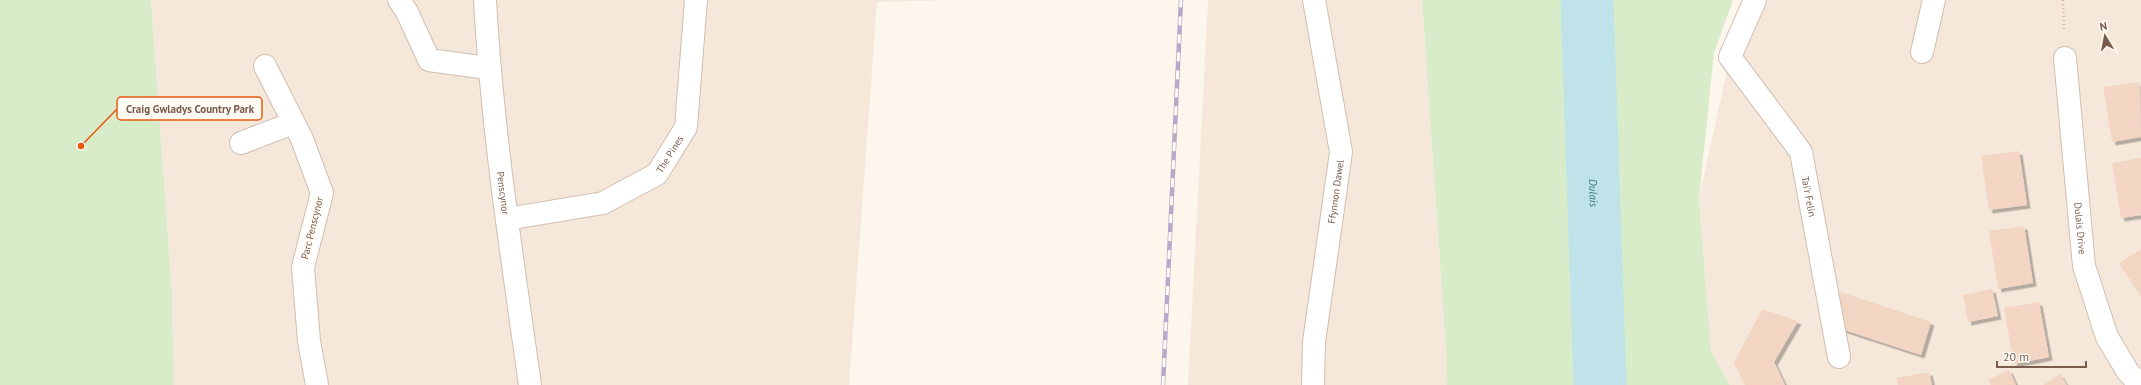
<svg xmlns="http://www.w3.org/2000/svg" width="2141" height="385" viewBox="0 0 2141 385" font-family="'PT Sans',sans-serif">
  <defs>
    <filter id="shadow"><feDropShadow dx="3.5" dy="3.5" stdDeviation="0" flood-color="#0004"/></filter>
  </defs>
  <rect width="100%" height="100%" fill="#fdf6ec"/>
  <g fill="#f5e8da">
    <path d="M151,0h802l-76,2 -28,383h-675l-2,-92z"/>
    <path d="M1208,0h214l24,350 1,35h-259z"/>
    <path d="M1755,0h386v385h-411l-19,-33 -12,-154 31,-141z"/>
  </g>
  <g fill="#d8ecc9">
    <path d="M0,0h151l21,293 2,92h-174z"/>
    <path d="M1422,0h311l-19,53 -15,145 12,154 19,33h-283l-1,-35z"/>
  </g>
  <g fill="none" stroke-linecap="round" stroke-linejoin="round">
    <path stroke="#bfe3e8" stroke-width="53" id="s1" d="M1587,0l13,385"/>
  </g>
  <g fill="#f3d5c3" filter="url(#shadow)">
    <path d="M2140,82l1,55 -29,5 -9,-55z"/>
    <path d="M2019,151l8,54 -38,5 -8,-54z"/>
    <path d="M2141,158v57l-20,3 -9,-55z"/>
    <path d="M2024,226l9,57 -35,6 -9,-58z"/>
    <path d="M2141,249v48l-22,-34z"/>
    <path d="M1992,289l6,27 -30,6 -5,-27z"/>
    <path d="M1841,292l90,30 -10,33 -92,-30z"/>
    <path d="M2039,302l10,55 -35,7 -10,-56z"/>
    <path d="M1762,309l36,12 -24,41 11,23h-40l-11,-22z"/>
    <path d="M2009,370l7,15h-25l-3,-5z"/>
    <path d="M1929,372l3,13h-34l-2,-7z"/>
    <path d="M2060,374l7,11h-24z"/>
  </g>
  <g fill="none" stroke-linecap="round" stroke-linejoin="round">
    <g stroke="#d1beb0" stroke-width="24">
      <g id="minor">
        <path d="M399,0l8,12 22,48 59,8"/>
        <path id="s2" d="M485,0c7,129 27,257 45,385"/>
        <path id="s3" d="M1755,0l-25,57 71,95 38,205"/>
        <path d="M1922,52l12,-52"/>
        <path id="s4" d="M2065,58l19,208 23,71 21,35 12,13"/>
        <path d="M265,66l37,73 20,54 -19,74 6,74 8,44"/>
        <path d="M241,143l52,-20"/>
        <path id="s5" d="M507,219l96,-16 54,-29 29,-47 10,-127"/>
        <path id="s6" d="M1313,385l1,-43 27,-190 -27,-152"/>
      </g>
    </g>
    <path stroke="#d9b8a5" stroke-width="2.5" stroke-dasharray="1 3" stroke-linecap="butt" d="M2063,0l1,31"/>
    <use href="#minor" stroke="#fff" stroke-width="22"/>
    <g stroke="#b9a8c9" stroke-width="4.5">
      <path id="rail" d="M1163,385l18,-385"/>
    </g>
    <use href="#rail" stroke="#fffaf3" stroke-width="3" stroke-dasharray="9" stroke-linecap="butt"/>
  </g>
  <g text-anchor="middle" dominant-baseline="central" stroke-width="4" stroke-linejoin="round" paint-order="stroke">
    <g font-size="10" fill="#7a5c4d" stroke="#fffaf3">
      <text stroke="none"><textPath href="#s5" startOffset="182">The Pines</textPath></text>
      <text stroke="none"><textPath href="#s6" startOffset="195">Ffynnon Dawel</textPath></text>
      <text stroke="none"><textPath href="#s2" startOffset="194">Penscynor</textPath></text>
      <text stroke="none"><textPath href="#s3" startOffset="226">Tai'r Felin</textPath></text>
      <text transform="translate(312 228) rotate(-76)">Parc Penscynor</text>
      <text stroke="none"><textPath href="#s4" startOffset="171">Dulais Drive</textPath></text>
    </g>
    <g font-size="11" font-style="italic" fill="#437c86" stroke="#fffaf3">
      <text stroke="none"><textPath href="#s1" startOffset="193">Dulais</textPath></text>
    </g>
  </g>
  <path fill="none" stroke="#e8590c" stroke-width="1.5" d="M81 146L117 109"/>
  <circle fill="#e8590c" stroke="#fffaf3" stroke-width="1.5" cx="81" cy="146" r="4"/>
  <rect fill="#fffaf3" stroke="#e8590c" stroke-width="1.5" x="117" y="97" width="145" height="23" rx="4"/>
  <g font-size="11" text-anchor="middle" font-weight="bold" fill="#7a5c4d">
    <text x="190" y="113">Craig Gwladys Country Park</text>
  </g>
  <g transform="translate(2105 36) rotate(350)" stroke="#fffaf3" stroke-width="3" paint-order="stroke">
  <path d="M0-3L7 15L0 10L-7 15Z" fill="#7a5c4d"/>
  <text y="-6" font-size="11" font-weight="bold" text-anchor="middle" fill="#7a5c4d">N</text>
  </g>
  <path d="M1997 361v6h89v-6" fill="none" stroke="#7a5c4d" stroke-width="2"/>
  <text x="2003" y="361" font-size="12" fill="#7a5c4d" stroke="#fffaf3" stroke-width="3" paint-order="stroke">20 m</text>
</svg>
